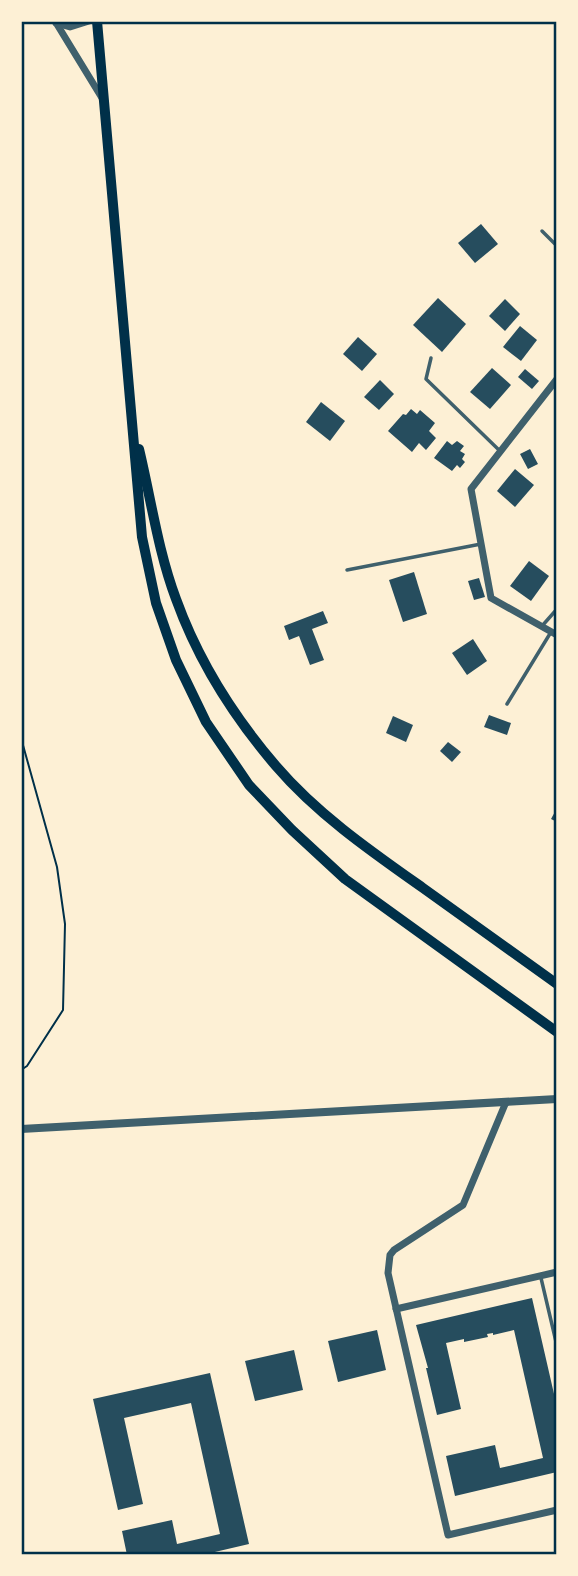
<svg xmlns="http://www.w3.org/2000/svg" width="578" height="1576" viewBox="0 0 578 1576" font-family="'Fira Sans Condensed',sans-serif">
  <rect width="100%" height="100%" fill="#fdf0d5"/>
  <g fill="#264d5e">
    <path d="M481,224l17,20 -23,19 -17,-20z"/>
    <path d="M438,298l28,26 -24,28 -29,-27z"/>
    <path d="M505,299l15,15 -15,17 -16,-15z"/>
    <path d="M520,326l17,14 -16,21 -18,-14z"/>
    <path d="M358,337l19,17 -15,17 -19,-17z"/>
    <path d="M492,368l19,17 -21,24 -20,-17z"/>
    <path d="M525,369l14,12 -7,8 -14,-12z"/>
    <path d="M380,380l14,14 -15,16 -15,-13z"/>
    <path d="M321,402l24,19 -15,20 -24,-19z"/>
    <path d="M411,409l6,5 3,-4 15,13 -6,8 7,7 -10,12 -7,-7 -7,9 -24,-21 15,-17 3,1z"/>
    <path d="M447,441l5,4 5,-4 7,5 -4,5 5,3 -3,5 3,3 -5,6 -3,-3 -5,6 -18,-13z"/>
    <path d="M530,449l8,15 -10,5 -8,-15z"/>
    <path d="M515,469l19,16 -19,22 -18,-16z"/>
    <path d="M529,561l20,15 -18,25 -21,-15z"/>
    <path d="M414,572l13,42 -24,8 -14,-42z"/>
    <path d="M479,578l6,19 -11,3 -6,-19z"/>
    <path d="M323,611l5,12 -16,6 12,31 -14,5 -11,-29 -10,4 -5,-14z"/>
    <path d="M473,639l14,22 -20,14 -15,-22z"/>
    <path d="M489,715l22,8 -4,12 -23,-8z"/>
    <path d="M393,716l20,9 -7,17 -20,-9z"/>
    <path d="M448,742l13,10 -9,10 -12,-11z"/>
    <path d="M557,808v14l-6,-3z"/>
    <path d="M532,1298l25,109v65l-102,24 -9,-40 49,-11 5,23 43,-10 -29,-128 -21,5v-2l-6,1 1,3 -24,5v-3l-18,4 15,66 -24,6 -11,-47h2l-12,-43z"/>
    <path d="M377,1330l9,40 -48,12 -10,-41z"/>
    <path d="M294,1350l9,40 -48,11 -10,-40z"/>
    <path d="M210,1373l39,171 -47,11h-75l-5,-24 50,-11 5,24 43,-10 -29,-131 -67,15 19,86 -25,6 -25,-111z"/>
  </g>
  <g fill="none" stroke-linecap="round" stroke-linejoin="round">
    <path stroke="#003049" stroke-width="2" d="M21,738l36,129 8,57 -2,86 -36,56 -6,4"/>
    <g stroke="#3f606c" stroke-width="3.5">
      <path d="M542,231l15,15"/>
      <path d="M431,358l-5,21 74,72"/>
      <path d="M347,570l134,-26"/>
      <path d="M542,626l15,-17"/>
      <path d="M507,704l44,-72"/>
      <path d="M541,1278l16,68"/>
    </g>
    <g stroke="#3f606c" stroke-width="7">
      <path d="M55,21l47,77"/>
      <path d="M56,23l14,4 19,-6"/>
      <path d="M557,379l-86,110 20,109 66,37"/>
      <path d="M506,1102l-43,103 -69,45 -4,5 -2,18 60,262 109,-25"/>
      <path d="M396,1309l161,-37"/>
    </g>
    <path stroke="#3f606c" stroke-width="8" d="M21,1129l536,-30"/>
    <g stroke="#003049" stroke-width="10">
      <path d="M97,21l45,516 14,66 20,57 30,62 43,63 43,45 53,49 212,153"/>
      <path d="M139,449c12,50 19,102 37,150 22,61 58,118 100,167 41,48 96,86 147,122 45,32 89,64 134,96"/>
    </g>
  </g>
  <rect width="578" height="1576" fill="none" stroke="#fdf0d5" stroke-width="46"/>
  <rect x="23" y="23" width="532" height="1530" fill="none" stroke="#003049" stroke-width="2.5"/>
</svg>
